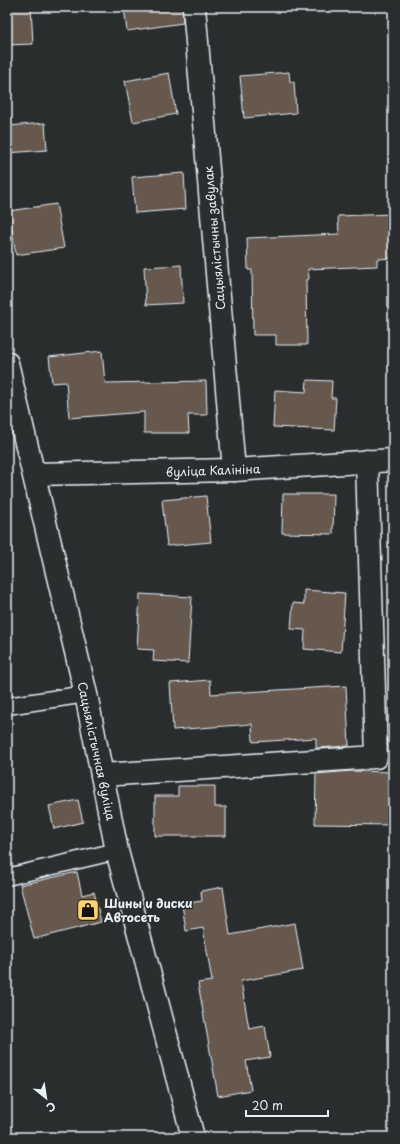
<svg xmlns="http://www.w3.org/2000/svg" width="400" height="1144" viewBox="0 0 400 1144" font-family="'Playpen Sans',sans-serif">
  <rect width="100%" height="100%" fill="#2a2d2e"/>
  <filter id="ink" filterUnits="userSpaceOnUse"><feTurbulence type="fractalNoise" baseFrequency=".025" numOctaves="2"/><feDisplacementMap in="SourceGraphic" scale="8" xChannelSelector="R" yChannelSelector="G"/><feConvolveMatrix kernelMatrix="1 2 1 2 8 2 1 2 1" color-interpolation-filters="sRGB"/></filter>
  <g filter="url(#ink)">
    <g fill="#66584d" stroke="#e8f1f8">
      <path d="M7,7h24l2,37 -26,1z"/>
      <path d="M124,7h58l1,16 -56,8z"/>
      <path d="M289,72l1,10h4l2,31 -52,5 -4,-42z"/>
      <path d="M169,73l7,41 -43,8 -8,-41z"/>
      <path d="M45,123l2,27 -40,3v-27z"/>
      <path d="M184,173l2,36 -51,4 -3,-36z"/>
      <path d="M56,204l8,44 -48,7 -7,-44z"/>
      <path d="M393,214v44l-16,1v7l-69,3 1,10 -3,1 1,65h-31v-10h-23l-1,-65h-4l-1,-32 92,-4 -1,-18z"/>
      <path d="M181,265l2,38 -37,2 -2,-38z"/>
      <path d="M102,351l3,32 101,-2 1,34h-19l1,18h-45v-21l-75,6 -3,-36 -14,1 -3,-26z"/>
      <path d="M307,380l25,1 -1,17h5l-2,32 -61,-3 2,-37 31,2z"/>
      <path d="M283,494h51l-1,40 -51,-1z"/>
      <path d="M206,496l5,46 -44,4 -5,-46z"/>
      <path d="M304,590l41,3 -4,59 -37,-3 1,-19 -14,-1 2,-26 11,1z"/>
      <path d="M140,594l52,3 -4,66 -35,-2 1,-11 -17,-1z"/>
      <path d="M210,680l1,14 135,-8 3,60 -33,2v-10l-63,4 -1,-18 -79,6 -3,-47z"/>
      <path d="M351,771l42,1v53l-78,-1 1,-50z"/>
      <path d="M178,786h37v21h11v29h-71v-40h23z"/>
      <path d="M78,800l5,22 -29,7 -5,-23z"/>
      <path d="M77,872l5,23 12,-3 7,30 -67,17 -14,-54z"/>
      <path d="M223,887l7,48 65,-12 8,47 -62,11 8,48 16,-3 5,31 -24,4 5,29 -33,6 -20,-113 14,-2 -9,-53 -17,3 -4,-27 20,-3 -1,-10z"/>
    </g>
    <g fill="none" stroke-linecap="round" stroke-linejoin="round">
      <g stroke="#e8f1f8" stroke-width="19">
        <g id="service">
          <path d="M7,706l79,-12"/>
          <path d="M7,877l110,-26"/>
        </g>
      </g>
      <g stroke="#e8f1f8" stroke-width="25">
        <g id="minor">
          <path d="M194,7l40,463"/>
          <path d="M7,363l79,331 31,157 76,286"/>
          <path d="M34,474l200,-4 159,-10"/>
          <path d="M102,775l274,-18 -9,-296"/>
        </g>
      </g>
      <use href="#service" stroke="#2a2d2e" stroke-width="16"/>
      <use href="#minor" stroke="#2a2d2e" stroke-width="22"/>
    </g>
  </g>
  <defs>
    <g id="shop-square" transform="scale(1.15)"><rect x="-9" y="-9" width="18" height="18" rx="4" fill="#ffd166" stroke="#2a2d2e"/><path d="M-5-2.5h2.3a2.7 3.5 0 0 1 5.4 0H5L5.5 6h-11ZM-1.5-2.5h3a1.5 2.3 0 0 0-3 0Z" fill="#111"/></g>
  </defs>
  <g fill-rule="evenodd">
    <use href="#shop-square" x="88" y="910"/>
  </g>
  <g text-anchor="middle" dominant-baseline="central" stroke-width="3" stroke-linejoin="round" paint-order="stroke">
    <g font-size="12" fill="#e8f1f8" stroke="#2a2d2e">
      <text transform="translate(214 238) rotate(-95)">Сацыялістычны завулак</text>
      <text transform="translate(213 470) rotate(-2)">вуліца Калініна</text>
      <text transform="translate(97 751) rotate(78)">Сацыялістычная вуліца</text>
    </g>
    <g font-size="12" font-weight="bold" fill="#e8f1f8" stroke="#2a2d2e" text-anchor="start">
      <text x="104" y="903">Шины и диски<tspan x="104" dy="14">Автосеть</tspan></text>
    </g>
  </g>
  <rect width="400" height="1144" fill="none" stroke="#2a2d2e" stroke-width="24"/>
  <rect x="12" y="12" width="376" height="1120" fill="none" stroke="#e8f1f8" stroke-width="1.5" filter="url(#ink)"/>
  <g transform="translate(46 1098) rotate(150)" stroke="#2a2d2e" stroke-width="3" paint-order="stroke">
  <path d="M0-3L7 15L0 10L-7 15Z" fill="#e8f1f8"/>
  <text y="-6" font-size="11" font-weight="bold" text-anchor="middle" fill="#e8f1f8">С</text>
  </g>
  <path d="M246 1110v6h82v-6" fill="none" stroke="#e8f1f8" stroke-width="2"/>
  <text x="252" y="1110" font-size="12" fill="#e8f1f8" stroke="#2a2d2e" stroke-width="3" paint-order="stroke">20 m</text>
</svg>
